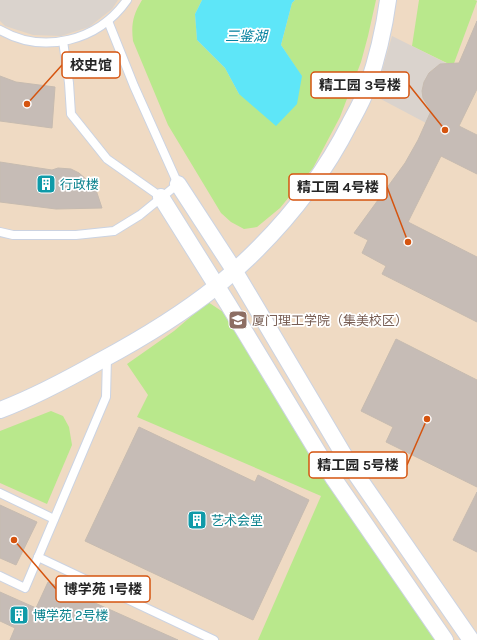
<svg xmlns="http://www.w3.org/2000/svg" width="477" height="640" viewBox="0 0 477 640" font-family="Karla,'Noto Sans SC',sans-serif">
  <rect width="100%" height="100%" fill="#ebdfd6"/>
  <rect fill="#efdac3" x="0" y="0" width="477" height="640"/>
  <g fill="#b9e88c">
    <path d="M142,0h60l-7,14 2,26 28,28 14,26 63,-17 -21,-32 11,-42 3,-3h81l-8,36 -7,26 -21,55 -27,51 -33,40 -23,19 -13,2 -13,-7 -10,-9 -53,-88 -35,-84c-2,-17 0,-26 9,-41z"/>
    <path d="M419,0h56l2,1 -24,65 -41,-20z"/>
    <path d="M208,302l15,10 101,164 112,164h-178l63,-144 -184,-79 11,-22 -21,-31 47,-33z"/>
    <path d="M51,411l12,5 6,11 3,18 -25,59 -47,-21v-52z"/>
  </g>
  <g fill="#dad3cd">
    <path d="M0,0h118l-6,9 -23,18 -28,9 -28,-1 -28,-9 -5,-5z"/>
    <path d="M392,36l56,28h-8l-9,7 -3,4 -5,23 8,13 -5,12 -51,-27z"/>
  </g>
  <path fill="#5ee6f8" d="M202,0h93l-3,3 -11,42 21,31 -5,28 -21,22 -37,-32 -14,-26 -28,-28 -2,-26z"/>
  <g fill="#c6bcb6" stroke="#c6bbb0">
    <path d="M477,21v68l-18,37 18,9v39l-36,-18 -33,66 69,35v65l-95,-48 4,-8 -24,-13 6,-13 -14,-7 51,-70 13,-23 13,-29 -8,-13 -1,-7 2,-9 5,-9 11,-9 19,-1z"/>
    <path d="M0,76l16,6 39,5 -3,41 -52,-7z"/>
    <path d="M0,162l52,8 6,-2 13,1 8,4 16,14 7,21 -46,1 -56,-7z"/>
    <path d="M396,339l81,41v107l-91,-45 7,-15 -32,-16z"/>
    <path d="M139,427l116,55 3,-7 51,25 -56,120 -168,-79z"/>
    <path d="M477,492v60l-24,-12z"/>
    <path d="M0,505l37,17 -21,43 -16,-7z"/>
    <path d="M48,582l130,58h-168l5,-12 -15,-7v-29l36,16z"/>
  </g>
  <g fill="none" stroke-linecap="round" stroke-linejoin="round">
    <g stroke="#cbd3e2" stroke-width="10">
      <g id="service">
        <path d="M0,30c44,25 98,11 127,-30"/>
        <path d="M63,41l6,42 2,31 36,45 54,38"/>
        <path d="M0,232l13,3h63l38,-4 26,-16 38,-31 -44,-98 -26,-65"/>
        <path d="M0,493l54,26"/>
        <path d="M38,557l176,83"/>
        <path d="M0,576l25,12 81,-191 1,-40"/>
      </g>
    </g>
    <g stroke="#cbd3e2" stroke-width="18">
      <g id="minor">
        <path d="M178,184l56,86 117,197 120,173"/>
        <path d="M161,197l67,107 106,175 111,161"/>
        <path d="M0,410c35,-13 68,-31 100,-49 41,-22 81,-46 117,-75 54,-45 101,-100 133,-163 6,-11 13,-23 17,-35 10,-29 17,-58 21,-88"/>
      </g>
    </g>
    <use href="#service" stroke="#fff" stroke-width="8"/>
    <use href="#minor" stroke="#fff" stroke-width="16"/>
  </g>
  <defs>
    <g id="building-square" transform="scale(1)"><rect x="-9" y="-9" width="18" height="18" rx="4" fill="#0f9aa8" stroke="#fff"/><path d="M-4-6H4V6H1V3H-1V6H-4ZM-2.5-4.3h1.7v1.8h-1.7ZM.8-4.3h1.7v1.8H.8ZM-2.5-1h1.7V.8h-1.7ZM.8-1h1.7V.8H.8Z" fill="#fff"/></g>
    <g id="university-square" transform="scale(1)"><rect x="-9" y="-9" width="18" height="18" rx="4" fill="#8d6e63" stroke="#fff"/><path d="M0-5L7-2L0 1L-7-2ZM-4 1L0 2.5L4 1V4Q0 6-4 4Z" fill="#fff"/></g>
  </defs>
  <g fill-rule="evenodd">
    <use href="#building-square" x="46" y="184"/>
    <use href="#university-square" x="238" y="320"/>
    <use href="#building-square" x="197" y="520"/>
    <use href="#building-square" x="19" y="615"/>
  </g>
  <g text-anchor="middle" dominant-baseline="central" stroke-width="3.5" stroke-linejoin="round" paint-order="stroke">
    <g font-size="13" fill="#0d838f" stroke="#fff" text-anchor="start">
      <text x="60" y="184">行政楼</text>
      <text x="211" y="520">艺术会堂</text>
      <text x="33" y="615">博学苑 2号楼</text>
    </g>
    <g font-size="13" fill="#785e54" stroke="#fff" text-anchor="start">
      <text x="252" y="320">厦门理工学院（集美校区）</text>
    </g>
    <g font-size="14" font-style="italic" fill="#02809f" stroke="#fff">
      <text x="246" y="36">三鉴湖</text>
    </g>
  </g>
  <path fill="none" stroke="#d5540f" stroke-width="1.5" d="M27 104L62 65M445 130L409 85M408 242L387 187M427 419L407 465M14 540L56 589"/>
  <g fill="#d5540f" stroke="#fff" stroke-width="1.5">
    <circle cx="27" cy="104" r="4"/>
    <circle cx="445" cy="130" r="4"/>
    <circle cx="408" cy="242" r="4"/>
    <circle cx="427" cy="419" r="4"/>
    <circle cx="14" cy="540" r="4"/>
  </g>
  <g fill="#fff" stroke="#d5540f" stroke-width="1.5">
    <rect x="62" y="52" width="58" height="26" rx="4"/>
    <rect x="311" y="72" width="98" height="26" rx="4"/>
    <rect x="289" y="174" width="98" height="26" rx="4"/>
    <rect x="309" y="452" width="98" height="26" rx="4"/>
    <rect x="56" y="576" width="94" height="26" rx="4"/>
  </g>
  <g font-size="14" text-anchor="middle" font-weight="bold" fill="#262626">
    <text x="91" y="70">校史馆</text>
    <text x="360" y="90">精工园 3号楼</text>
    <text x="338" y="192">精工园 4号楼</text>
    <text x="358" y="470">精工园 5号楼</text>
    <text x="103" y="594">博学苑 1号楼</text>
  </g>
</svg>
